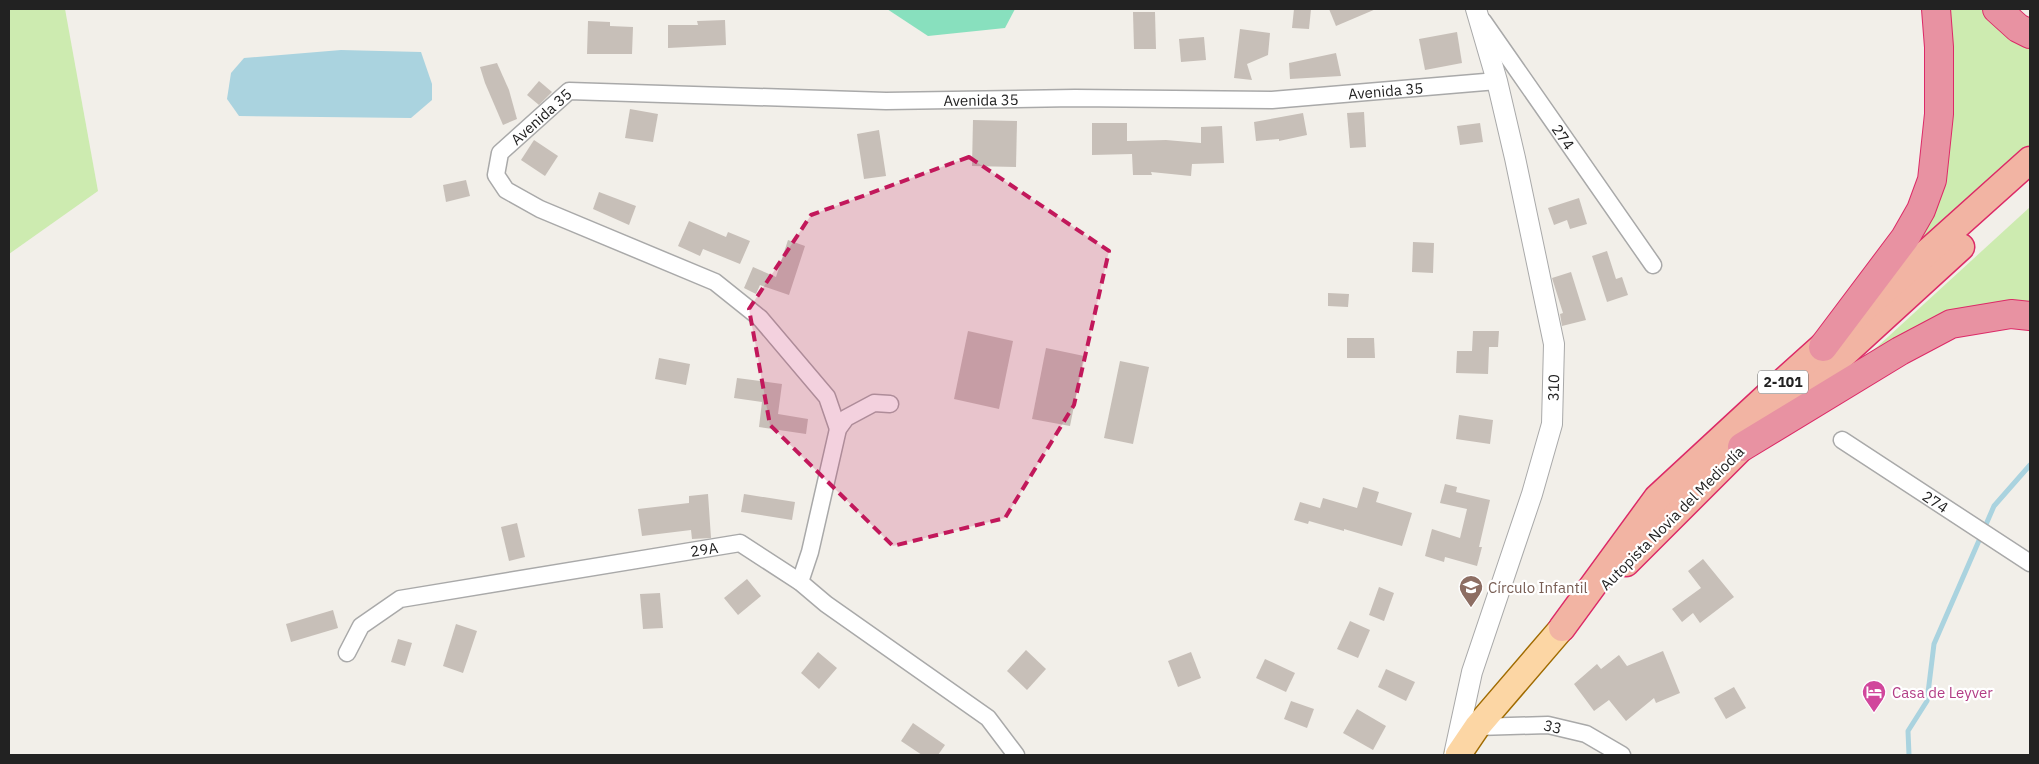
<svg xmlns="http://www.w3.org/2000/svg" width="2039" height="764" viewBox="0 0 2039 764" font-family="'IBM Plex Sans',sans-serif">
  <rect width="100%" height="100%" fill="#f2efe9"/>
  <g fill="#cdebb0">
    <path d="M9,9h56l33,182 -89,63z"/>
    <path d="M1945,9h42l43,36v105l-131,119 23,-45z"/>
    <path d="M2030,207v103l-176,58z"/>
  </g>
  <path fill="#88e0be" d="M887,9h128l-10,19 -77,8z"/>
  <path fill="#aad3df" d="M341,50l80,2 11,32v16l-21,18 -172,-2 -12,-17 4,-26 13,-15z"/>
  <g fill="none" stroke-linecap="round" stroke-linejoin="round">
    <path stroke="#aad3df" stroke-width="5" d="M1909,755l-1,-24 19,-30 7,-57 60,-138 36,-41"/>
  </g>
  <g fill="#c7bfb8">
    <path d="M1294,9h17l-2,20 -17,-1z"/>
    <path d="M1329,9h47l-40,17z"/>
    <path d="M1133,12h22l1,37h-22z"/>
    <path d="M725,20l1,25 -58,3v-23h30l-1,-4z"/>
    <path d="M588,21l22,1v4l23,1 -1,27h-45z"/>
    <path d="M1240,29l30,4 -2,22 -21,9 5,16 -18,-2z"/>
    <path d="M1457,32l5,31 -37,7 -6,-31z"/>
    <path d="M1204,37l2,23 -25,2 -2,-23z"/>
    <path d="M1336,53l5,23 -51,3 -1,-16z"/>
    <path d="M497,63l12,27 8,29 -14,6 -18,-42 -5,-16z"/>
    <path d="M539,81l13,11 -13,13 -12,-10z"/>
    <path d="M630,109l28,5 -5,28 -28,-4z"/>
    <path d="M1364,112l2,35 -16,1 -3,-35z"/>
    <path d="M1303,113l4,22 -28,6v-2l-23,2 -2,-19z"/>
    <path d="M973,120l44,1 -1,46 -44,-1z"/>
    <path d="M1092,123h35v18l39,-1 35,3v-16l21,-1 2,37 -32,1 -1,12 -40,-4 1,3h-19l-1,-21 -40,1z"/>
    <path d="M1480,123l3,19 -23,3 -3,-19z"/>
    <path d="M879,130l7,46 -22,3 -7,-45z"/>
    <path d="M534,140l24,16 -13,20 -24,-16z"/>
    <path d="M466,180l4,16 -24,6 -3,-17z"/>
    <path d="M599,192l37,14 -7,19 -36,-16z"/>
    <path d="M1579,198l8,26 -17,5 -3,-9 -13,5 -6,-17z"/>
    <path d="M689,221l37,16 2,-5 22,9 -10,23 -37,-15 -3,7 -22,-10z"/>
    <path d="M788,240l17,6 -16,49 -29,-10 -4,9 -12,-6 9,-21 23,10z"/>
    <path d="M1413,242l21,1 -1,30 -21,-1z"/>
    <path d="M1607,251l9,28 6,-2 6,18 -21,7 -15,-46z"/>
    <path d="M1571,272l15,48 -24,6 -2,-12 3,-1 -11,-35z"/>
    <path d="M1328,293l21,1 -1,13 -20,-1z"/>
    <path d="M968,331l45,10 -14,68 -45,-10z"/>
    <path d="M1473,331h26l-1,16h-9l-1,27 -32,-1 1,-22h15z"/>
    <path d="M1347,338h27l1,20h-28z"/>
    <path d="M1046,348l38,8 -14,70 -38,-7z"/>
    <path d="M659,358l31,6 -4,21 -31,-6z"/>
    <path d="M1120,361l29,6 -16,77 -29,-6z"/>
    <path d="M737,378l45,6 -4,30 30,5 -2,15 -47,-7 3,-25 -28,-4z"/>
    <path d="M1459,415l34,5 -3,24 -34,-5z"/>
    <path d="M1445,484l12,3 -1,5 34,8 -11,47h3l-5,19 -32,-9 -1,5 -19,-6 7,-27 28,9 7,-29 -27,-6z"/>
    <path d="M1363,487l16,5 -3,10 36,11 -10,33 -58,-17v2l-35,-10 -1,3 -14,-4 6,-18 20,6 3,-10 34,10z"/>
    <path d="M708,494l3,44 -19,1 -1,-9 -49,6 -4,-27 51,-6v-7z"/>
    <path d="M744,494l51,8 -3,18 -51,-8z"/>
    <path d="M517,523l8,34 -16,4 -8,-34z"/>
    <path d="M1703,559l31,38 -34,26 -7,-10 -11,9 -10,-13 29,-21 -13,-17z"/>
    <path d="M747,579l14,17 -23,19 -14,-17z"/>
    <path d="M1379,587l15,6 -10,28 -15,-6z"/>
    <path d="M660,593l3,35 -20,1 -3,-35z"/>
    <path d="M333,610l5,18 -47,14 -5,-18z"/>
    <path d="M1350,621l20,9 -12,28 -21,-9z"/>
    <path d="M456,624l21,7 -14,42 -20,-7z"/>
    <path d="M398,639l14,4 -7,23 -14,-4z"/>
    <path d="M1026,650l20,19 -19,21 -20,-19z"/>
    <path d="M1663,651l17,42 -24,10 -2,-5 -28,23 -17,-21 -15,11 -20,-27 23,-20 4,5 18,-14 8,11z"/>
    <path d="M818,652l19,16 -18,21 -18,-16z"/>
    <path d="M1191,652l10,26 -23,9 -10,-26z"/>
    <path d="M1265,659l30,14 -9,19 -30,-14z"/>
    <path d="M1386,669l29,13 -9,19 -28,-14z"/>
    <path d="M1734,687l12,21 -20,11 -12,-21z"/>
    <path d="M1291,701l23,8 -7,19 -23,-9z"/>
    <path d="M1357,709l29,17 -13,24 -30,-17z"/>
    <path d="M913,723l32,22 -7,10h-16l-21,-14z"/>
  </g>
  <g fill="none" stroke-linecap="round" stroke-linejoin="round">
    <g stroke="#a9a9a9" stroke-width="19">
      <g id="minor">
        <path id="s1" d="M1483,21l170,244"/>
        <path id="s2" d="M838,429l-11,-32 -67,-79 -45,-36 -175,-73 -34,-19 -10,-15 4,-22 69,-62 317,10 189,-3 197,2 225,-19"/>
        <path id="s3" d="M1842,440l188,123"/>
        <path d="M800,582l10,-30 28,-123 8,-11 28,-15 16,1"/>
        <path id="s4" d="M347,653l14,-27 39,-27 340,-56 60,39 26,22 162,114 28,37"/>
        <path id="s5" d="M1477,727l71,-2 38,9 36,21"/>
      </g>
    </g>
    <g stroke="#a9a9a9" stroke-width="22">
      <g id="tertiary">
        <path id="s6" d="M1454,755l18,-83 60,-178 20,-70 2,-80 -39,-186 -18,-77 -21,-72"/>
      </g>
    </g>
    <g stroke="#a06b00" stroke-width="28">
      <path id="primary" d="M1458,755l19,-28 85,-99"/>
    </g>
    <g stroke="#dc2a67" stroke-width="29">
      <g id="trunk">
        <path d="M1626,563l116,-116 219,-200"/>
        <path d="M1562,628l95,-130 119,-110 254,-228"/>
      </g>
    </g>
    <g stroke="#dc2a67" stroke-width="30">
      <g id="motorway">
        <path d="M1997,9l21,19 12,6"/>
        <path d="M1823,347l82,-109 16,-28 11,-30 7,-66v-67l-3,-38"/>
        <path d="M1742,447l158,-96 51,-27 60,-10 19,2"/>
      </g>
    </g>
    <use href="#minor" stroke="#fff" stroke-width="16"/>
    <use href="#tertiary" stroke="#fff" stroke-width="20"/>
    <use href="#primary" stroke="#fcd6a4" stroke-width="25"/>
    <use href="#trunk" stroke="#f2b4a3" stroke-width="26"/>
    <use href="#motorway" stroke="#e892a2" stroke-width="28"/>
  </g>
  <path fill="#c2185b" fill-opacity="0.2" stroke="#c2185b" stroke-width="4" stroke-dasharray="10 6" stroke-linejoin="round" d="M969,157l140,94 -35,154 -69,113 -112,28 -123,-121 -21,-116 62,-94z"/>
  <defs>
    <g id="school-pin" transform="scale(1.25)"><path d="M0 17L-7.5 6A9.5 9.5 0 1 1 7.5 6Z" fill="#8d6e63" stroke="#fff"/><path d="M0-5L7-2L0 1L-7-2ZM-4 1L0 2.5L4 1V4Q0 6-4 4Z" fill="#fff"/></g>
    <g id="hotel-pin" transform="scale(1.25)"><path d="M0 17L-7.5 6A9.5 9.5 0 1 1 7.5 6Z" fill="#d1479c" stroke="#fff"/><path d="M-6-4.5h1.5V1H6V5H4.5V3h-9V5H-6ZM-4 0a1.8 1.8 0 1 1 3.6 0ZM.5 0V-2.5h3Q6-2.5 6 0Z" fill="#fff"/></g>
  </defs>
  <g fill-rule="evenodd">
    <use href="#school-pin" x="1471" y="587"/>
    <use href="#hotel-pin" x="1874" y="692"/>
  </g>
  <g text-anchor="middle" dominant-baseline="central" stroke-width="4.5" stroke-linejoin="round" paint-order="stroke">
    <rect fill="#fff" stroke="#646464" stroke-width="1" x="1758" y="370.5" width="50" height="23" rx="4"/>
    <g font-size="14" font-weight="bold" fill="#222">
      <text x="1783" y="382">2-101</text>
    </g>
    <g font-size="15" fill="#222" stroke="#fff">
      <text stroke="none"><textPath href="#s2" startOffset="1374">Avenida 35</textPath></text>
      <text stroke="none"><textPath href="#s2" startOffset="969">Avenida 35</textPath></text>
      <text stroke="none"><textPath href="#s2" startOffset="519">Avenida 35</textPath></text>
      <text stroke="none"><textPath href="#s1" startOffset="141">274</textPath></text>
      <text stroke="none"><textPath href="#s6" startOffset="382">310</textPath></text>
      <text stroke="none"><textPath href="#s3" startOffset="112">274</textPath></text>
      <text transform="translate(1672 518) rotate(-45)">Autopista Novia del Mediodía</text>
      <text stroke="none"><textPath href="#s4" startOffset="386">29A</textPath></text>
      <text stroke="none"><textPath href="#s5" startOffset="76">33</textPath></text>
    </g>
    <g font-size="15" fill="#785e54" stroke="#fff" text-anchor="start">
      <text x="1488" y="587">Círculo Infantil</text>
    </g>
    <g font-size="15" fill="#b23c85" stroke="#fff" text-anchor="start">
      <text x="1892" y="692">Casa de Leyver</text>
    </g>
  </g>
  <rect width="2039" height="764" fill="none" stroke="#222222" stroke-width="20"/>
</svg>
